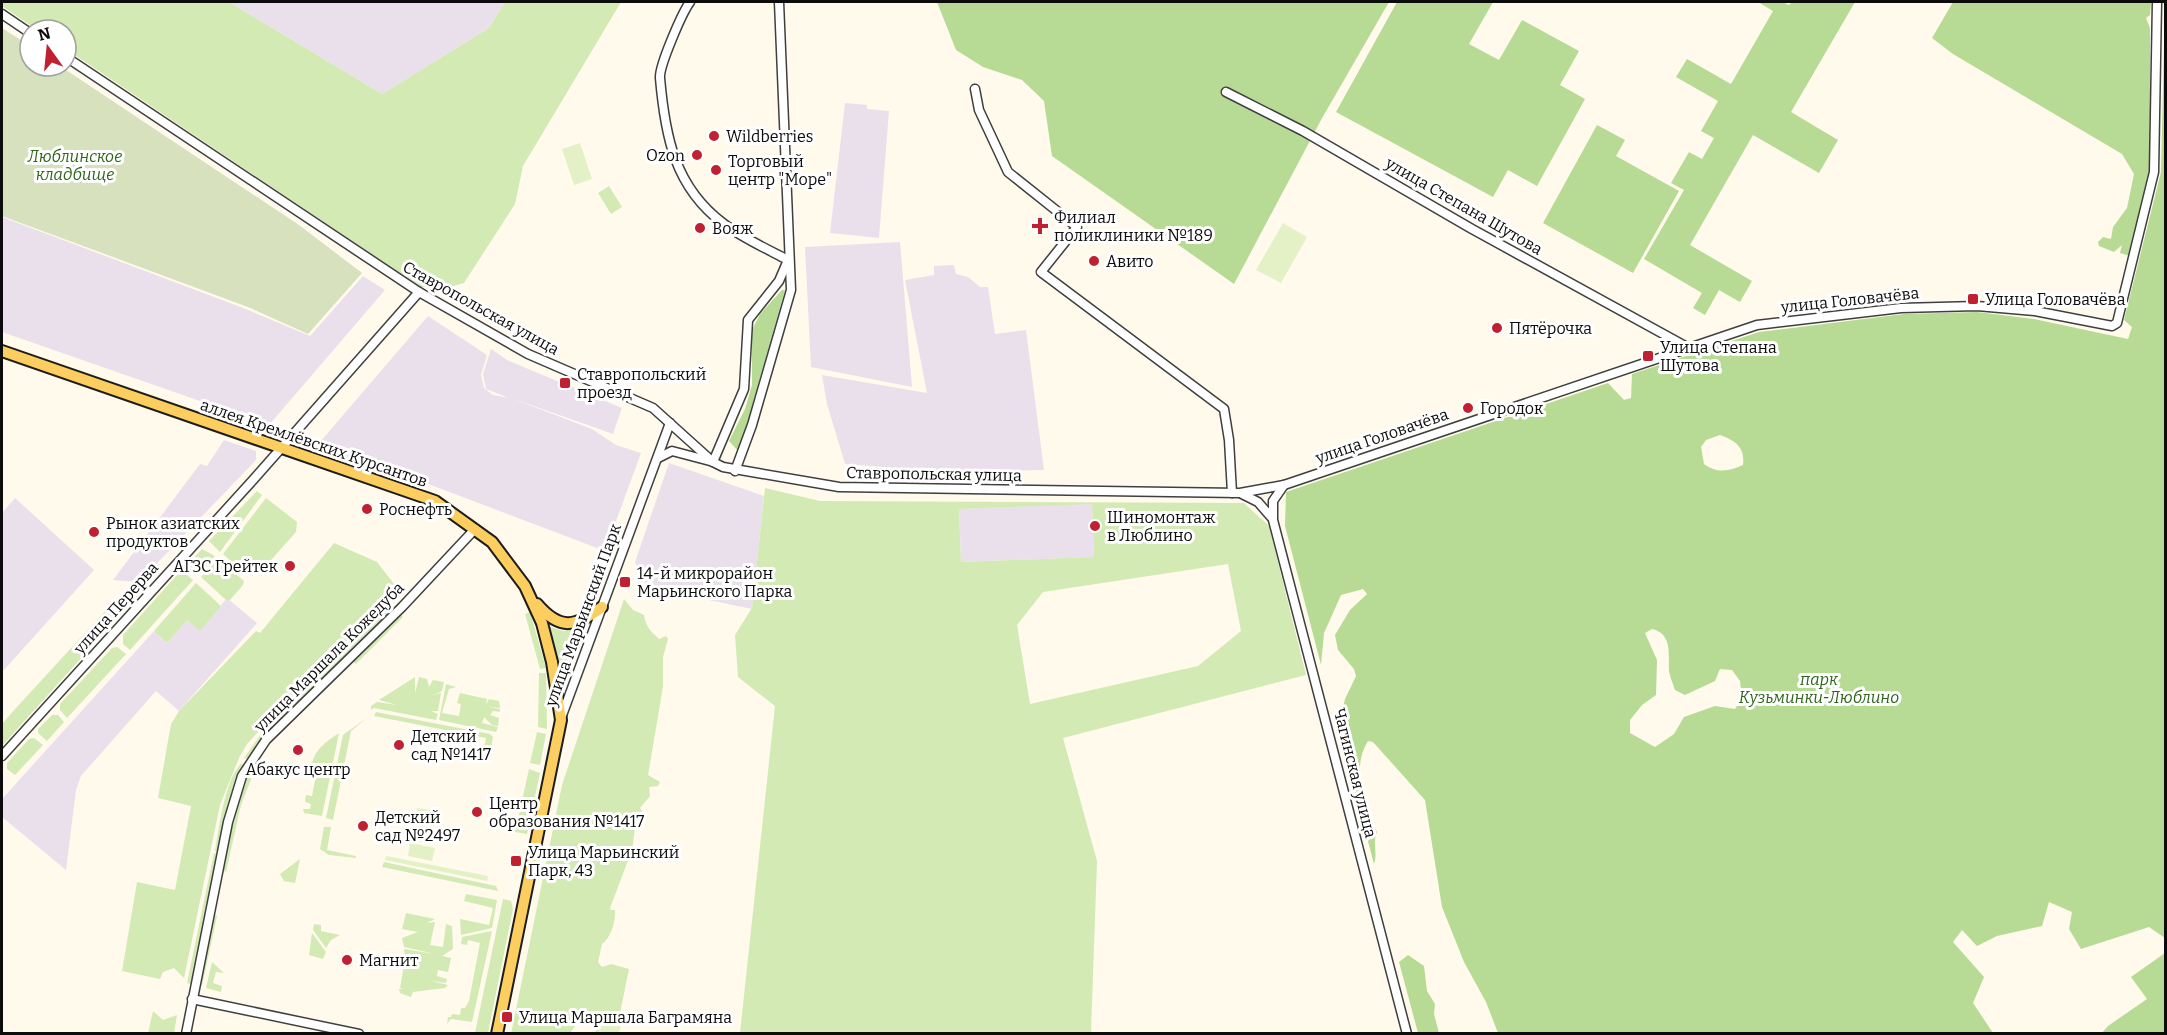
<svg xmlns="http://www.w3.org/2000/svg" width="2167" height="1035" viewBox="0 0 2167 1035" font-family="Bitter,serif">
  <rect width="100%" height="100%" fill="#fffaec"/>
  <g fill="#eae0ec">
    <path d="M229,2h276l-16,26 -107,66z"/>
    <path d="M845,103l22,2v4l22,2 -10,127 -49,-5z"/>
    <path d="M2,217l244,92 64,27 53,-60 22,14 -116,135 -267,-93z"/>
    <path d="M900,242l12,145 -101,-20 -6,-120z"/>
    <path d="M954,265l2,9 12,3 12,10h8l7,47 31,-4 18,140 -96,2 -103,-8 -18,-60 -5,-29 105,18 -22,-113 29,-5v-9z"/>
    <path d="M428,316l59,39 -6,20 3,13 9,7 16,3 -23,-9 -3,-15 8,-25 16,11 115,48 -9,26 -102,-36 81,31 24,16 25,8 -36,98 -174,-66 -108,-36 -3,-7z"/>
    <path d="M224,440l32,11v9l-117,122 -26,-2 87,-116 7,2z"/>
    <path d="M669,463l95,33 -12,113 -105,-22 -12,-25z"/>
    <path d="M15,498l79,72 -91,101 -1,-158z"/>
    <path d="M1092,503l2,54 -133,5 -2,-53z"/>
    <path d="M227,598l30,25 -78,88 -23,-20 -75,85 -5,14 -10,80 -64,-53v-18l152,-168 13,12 20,-23 13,10z"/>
  </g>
  <g fill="#d3eab5" fill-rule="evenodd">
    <path d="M2,2h227l153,92 107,-66 16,-26h116l-98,164 -8,38 -51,79 -14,4h-29l-355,-238v-19h-29l-35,-24z"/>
    <path d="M609,186l13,21 -11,7 -13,-21z"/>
    <path d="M765,488l55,13 424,2 25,23 37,149 -243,63 34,123 -6,172h-351l35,-327 -37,-29 -3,-42 17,-27zM1092,504l2,53 -133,5 -2,-53zM1228,564l13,67 -43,35 -168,38 -13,-79 26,-33z"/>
    <path d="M257,491l5,4 -42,57 -11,-11z"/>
    <path d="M266,498l31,24 -1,10 -33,37 -17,5 -23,-20z"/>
    <path d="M334,543l43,19 21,27 -129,131 -22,24 -8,14 -19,47 -36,173 -10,-10 -11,4 -3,7 -38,-8 15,-89 38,8 16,-84 -33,-8 13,-74 8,-13 77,-80 4,2z"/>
    <path d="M202,549l13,7 -16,19 -11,-11z"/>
    <path d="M218,559l26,22 -1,4 -13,15h-4l-25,-23z"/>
    <path d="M186,574l7,6 -63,70 -7,-6v-9l54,-60z"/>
    <path d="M196,583l25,23 -21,25 -13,-11 -20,23 -13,-12z"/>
    <path d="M136,595l1,1 -135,150v-22l14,-16 103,-112z"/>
    <path d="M624,599l9,11 11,5c1,10 7,17 15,24l7,-3 2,3 -5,18v30l-15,88 12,7 -2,4 -9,1 1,9 -10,12 5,9 -2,4h-7l-4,29 -22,58 1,2h4c1,10 -4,28 -13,34l-4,18 4,5 9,-3 18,5 -10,49 -12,-2 -2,17h-9l-2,-13 -5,-5 -9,4 -10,14 -59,1 51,-249z"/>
    <path d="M390,608l4,1 -145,150 -5,-1 17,-24z"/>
    <path d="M530,612l16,56 -6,1 -15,-55z"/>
    <path d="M400,614l3,3 -47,47 -4,-3z"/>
    <path d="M547,626l16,5 15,-2 -15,42 -5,-1z"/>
    <path d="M117,647l9,7 -59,64 -7,-8v-6l52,-56z"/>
    <path d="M539,673h7l1,56 -9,-2z"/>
    <path d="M415,677v16l4,-16 8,2 2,8 4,-7 11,2 -2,9 -8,4 7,-2 -3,18h-7l7,3 -2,6 -62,-12 -3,2v-4l6,-4 20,3 -18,-5z"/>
    <path d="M446,684l10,3 -7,2 -7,24 17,3 2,-12 -4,-1 3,-10 27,6 -1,6 3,-6 10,2 1,7 -12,-1 12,2v3l-7,-1 -3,4 9,3 -1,8 -6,-1 -8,-8 -2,6 16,4 -2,5 -57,-12z"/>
    <path d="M376,712l114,22 3,3 -3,18 -7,1 3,-18 -112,-22z"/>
    <path d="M52,715h6l6,7 -17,19 -9,-8v-4z"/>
    <path d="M368,717l-17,14 -18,89 -7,-2 17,-83z"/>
    <path d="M537,732l9,2 -6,31 -10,-2z"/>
    <path d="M339,733l-17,83 -18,-3 -1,-4h7l1,-5 -6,-2 1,-7 6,1 6,-32 -6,-1c4,-15 15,-22 27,-30z"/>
    <path d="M34,738l9,7 -28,30 -8,-6v-6l22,-24z"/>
    <path d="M242,763l2,3 -13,32 -12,54 -4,-1c4,-22 10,-74 27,-88z"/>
    <path d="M251,767l4,2 -14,36 -15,67 -3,-2 10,-51z"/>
    <path d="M529,769l11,4 -13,61 -12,-2z"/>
    <path d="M324,827h7l-4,23 29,6v2l-27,-3 -9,-6z"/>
    <path d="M214,853l4,1 -27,130 -4,-1z"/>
    <path d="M300,859l-5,24 -11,-2 -4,-7z"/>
    <path d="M384,862l112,24 2,5 -116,-24z"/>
    <path d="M466,894l31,6 -5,28 -31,7 -1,-16 29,6 4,-17 -29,-7z"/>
    <path d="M503,899l8,2 2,8 -25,124h-13z"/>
    <path d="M406,913l29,6 -8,4 8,-1 -5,23 13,2 3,-23 6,2 1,23 -11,7 9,2 -3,14 -10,-2 -1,6 10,3 -1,4 -15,-2 17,4 -3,3 -32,4 -2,5 -11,-4 -1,-4h5l-4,-1 5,-29 -1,-10 31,5 -31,-7 -2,-9 16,-6 -16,-3z"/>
    <path d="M216,915l1,1 -15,70 -3,-1 14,-69z"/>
    <path d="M314,924l7,1v6l19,4 -9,5 -5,8 -13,-18z"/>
    <path d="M492,931l-20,91 -21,-3 -4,5 1,-7h3l1,-3 8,1 1,-7h4l4,-7 11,-58 -12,-3 -1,5 -6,-1 1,-7z"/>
    <path d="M312,933l14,19 -3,7 -14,-4z"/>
    <path d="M212,962l12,11 -8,-1 -3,11 9,3 -1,6 -15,-4z"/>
    <path d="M153,1011l10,9 14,-5 -3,18h-26z"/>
  </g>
  <g fill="#b7db94" fill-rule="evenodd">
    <path d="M937,2h452l-68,118 -87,164 -182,-128 -8,-55 -22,-21 -39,-13 -27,-17z"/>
    <path d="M1397,2h96l-24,42 30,16 23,-40 57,31 -19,34 25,14 -48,87 -29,-16 -15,27 -157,-85z"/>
    <path d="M1758,2h24l7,3 3,-3h63l-64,110 47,28 -19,33 -66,-38 -63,110 62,36 -12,21 -21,-12 -14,25 -12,-7 9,-15 -58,-34 40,-69 -13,-7 18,-31 13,7 12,-21 -13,-7 17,-30 -42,-24 11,-18 44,25 42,-73z"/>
    <path d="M1953,2h198l-1,13 -4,3 4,10v145l-20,83 -10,-3 2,-8 -8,7 -15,-6 -1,-4 5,-5 8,2 2,-12 14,-19 7,-34 -12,-20 -169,-100 -21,-16z"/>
    <path d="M2165,2v936l-16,-11 -68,22 -12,-20 3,-17 -23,-10 -7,24 -45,10 -20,10 -15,-16 -9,12 31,35 -11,26 20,30h-495l-12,-31 -22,-40 -22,-55 -17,-107 -52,-58 -5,-1c-11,18 -9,34 -4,54l-4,8 17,29c-5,12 1,21 -3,32l-36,-136 7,-29 11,-23 -2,-7 -16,-19 -3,-15 15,-25 17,-16 -4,-5 -22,6 -17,38 -3,32 -36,-139 1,-34 322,-109 16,17 7,-2 1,-24 127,-42 145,-18 73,-2 57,7 94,20 4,-12 -8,-7 37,-148zM1720,435c16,6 25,12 23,30 -14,6 -25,9 -39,-1l-3,-17 5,-7zM1652,629c21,5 16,25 17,42 1,6 4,13 6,19l10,5 30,-14 5,-12 12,1 8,11 2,17 -7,11 -20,-3 -31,11 -10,17 -19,13 -25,-14v-13l12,-15 14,-10 1,-35 -12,-27z"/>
    <path d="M1597,125l28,15 -9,16 63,35 -46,82 -90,-50z"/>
    <path d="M782,290h3l-46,162 -10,-11 16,-32 7,-24v-55l8,-16z"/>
    <path d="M2165,953v80h-63l6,-7 39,-27 -16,-22z"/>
    <path d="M1408,955l16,11 3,25 8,13 -1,10 5,19h-21l-19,-71z"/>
  </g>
  <path fill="#d7e1bd" d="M2,28l28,18v20h30l239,159 63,48 -54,61 -60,-27 -246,-91z"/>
  <g fill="#e4f1c7">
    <path d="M580,143l12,36 -18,6 -12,-36z"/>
    <path d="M1283,223l24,14 -26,46 -25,-13z"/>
    <path d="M417,808l17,3 -6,32 -17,-3z"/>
    <path d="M410,843l25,5 -3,13 -24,-5z"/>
    <path d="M386,856l102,20 -1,5 -102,-21z"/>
    <path d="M602,1015l20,4 -3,14h-21z"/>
  </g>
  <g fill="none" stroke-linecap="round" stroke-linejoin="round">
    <g stroke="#3f3f3f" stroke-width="11">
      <g id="minor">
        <path d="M690,2c-8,11 -31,64 -30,76 5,57 14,109 64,146 19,14 43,25 64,36"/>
        <path d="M2,14l28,19"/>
        <path d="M66,57l353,235 109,62 125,54 60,54 10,5 116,20 401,6 44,-8 473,-160 144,-17 76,-2 58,5 77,15 5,-3 37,-151 3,-170"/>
        <path d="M975,89l4,21 29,62 69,55 -36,45 183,137 5,31 3,53"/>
        <path d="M1226,92l77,39 169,98 215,118"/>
        <path d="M658,458l14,-7 38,10"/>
        <path d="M713,462l31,-73 4,-69 31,-39 9,-21"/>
        <path d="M735,471l17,-46 39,-135 -12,-288"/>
        <path d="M1284,485l-11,16v19l134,514"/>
        <path d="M1242,494l16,8 13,15"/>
        <path d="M561,718l109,-295"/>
        <path d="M2,756l251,-276 166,-188"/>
        <path d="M192,999l167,35"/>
        <path d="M186,1034l42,-212 14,-46 24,-36 136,-133 73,-78"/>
      </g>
    </g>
    <g stroke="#1d1d1d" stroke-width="14">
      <g id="major">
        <path d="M2,351l433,150 57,41 33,44 17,37 10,39 9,58 -64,314"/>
        <path d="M537,604c23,27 39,23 65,3"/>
      </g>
    </g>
    <use href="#minor" stroke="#fff" stroke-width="8"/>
    <use href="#major" stroke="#fcce5f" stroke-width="10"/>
  </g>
  <g fill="#c02131" stroke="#fff" stroke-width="2">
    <circle cx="714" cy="136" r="6"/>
    <circle cx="697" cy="155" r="6"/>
    <circle cx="716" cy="170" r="6"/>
    <path d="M1037 217h6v6h6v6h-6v6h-6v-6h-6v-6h6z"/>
    <circle cx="700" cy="228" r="6"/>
    <circle cx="1094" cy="261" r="6"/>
    <rect x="1967" y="293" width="12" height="12" rx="3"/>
    <circle cx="1497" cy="328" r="6"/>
    <rect x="1642" y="350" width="12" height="12" rx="3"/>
    <rect x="559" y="377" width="12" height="12" rx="3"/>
    <circle cx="1468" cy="408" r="6"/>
    <circle cx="367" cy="509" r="6"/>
    <circle cx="1095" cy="526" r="6"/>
    <circle cx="94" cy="532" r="6"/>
    <circle cx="290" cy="566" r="6"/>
    <rect x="619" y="576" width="12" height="12" rx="3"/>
    <circle cx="399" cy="745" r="6"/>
    <circle cx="298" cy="750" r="6"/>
    <circle cx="477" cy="812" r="6"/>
    <circle cx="363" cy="826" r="6"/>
    <rect x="510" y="855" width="12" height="12" rx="3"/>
    <circle cx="347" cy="960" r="6"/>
    <rect x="501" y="1011" width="12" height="12" rx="3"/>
  </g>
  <g text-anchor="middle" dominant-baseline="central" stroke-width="6" stroke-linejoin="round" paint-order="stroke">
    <g font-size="16" fill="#0c0c0c" stroke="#fff" text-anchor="start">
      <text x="726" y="136">Wildberries</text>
      <text x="685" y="155" text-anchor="end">Ozon</text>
      <text x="728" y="161">Торговый<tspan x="728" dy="18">центр "Море"</tspan></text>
      <text x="1054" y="217">Филиал<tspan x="1054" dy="18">поликлиники №189</tspan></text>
      <text x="712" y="228">Вояж</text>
      <text x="1106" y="261">Авито</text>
      <text x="1985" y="299">Улица Головачёва</text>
      <text x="1509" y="328">Пятёрочка</text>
      <text x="1660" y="347">Улица Степана<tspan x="1660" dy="18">Шутова</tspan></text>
      <text x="577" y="374">Ставропольский<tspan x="577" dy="18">проезд</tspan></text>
      <text x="1480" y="408">Городок</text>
      <text x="379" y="509">Роснефть</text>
      <text x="1107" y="517">Шиномонтаж<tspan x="1107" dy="18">в Люблино</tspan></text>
      <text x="106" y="523">Рынок азиатских<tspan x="106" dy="18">продуктов</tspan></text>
      <text x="278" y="566" text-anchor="end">АГЗС Грейтек</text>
      <text x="637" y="573">14-й микрорайон<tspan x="637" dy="18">Марьинского Парка</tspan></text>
      <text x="411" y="736">Детский<tspan x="411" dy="18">сад №1417</tspan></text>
      <text x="298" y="769" text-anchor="middle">Абакус центр</text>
      <text x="489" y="803">Центр<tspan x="489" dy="18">образования №1417</tspan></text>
      <text x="375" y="817">Детский<tspan x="375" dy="18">сад №2497</tspan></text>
      <text x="528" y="852">Улица Марьинский<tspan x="528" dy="18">Парк, 43</tspan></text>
      <text x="359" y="960">Магнит</text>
      <text x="519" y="1017">Улица Маршала Баграмяна</text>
    </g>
    <g font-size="16" font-style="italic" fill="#2e651b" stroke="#fff">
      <text x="75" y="156">Люблинское<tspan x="75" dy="18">кладбище</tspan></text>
      <text x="1819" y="679">парк<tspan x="1819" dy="18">Кузьминки-Люблино</tspan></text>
    </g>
    <g font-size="16" fill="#0c0c0c" stroke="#fff">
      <text transform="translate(1464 206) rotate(30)">улица Степана Шутова</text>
      <text transform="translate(1850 300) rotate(-6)">улица Головачёва</text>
      <text transform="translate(481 308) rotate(29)">Ставропольская улица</text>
      <text transform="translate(1382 436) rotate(-19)">улица Головачёва</text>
      <text transform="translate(314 443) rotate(19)">аллея Кремлёвских Курсантов</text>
      <text transform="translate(934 474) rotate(1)">Ставропольская улица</text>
      <text transform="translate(116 608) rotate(-48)">улица Перерва</text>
      <text transform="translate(583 615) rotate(-70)">улица Марьинский Парк</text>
      <text transform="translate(329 657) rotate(-45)">улица Маршала Кожедуба</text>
      <text transform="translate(1355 773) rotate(76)">Чагинская улица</text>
    </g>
  </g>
  <rect width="2167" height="1035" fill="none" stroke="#0c0c0c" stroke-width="6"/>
  <g transform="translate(48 48) rotate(345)"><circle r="28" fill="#ffffff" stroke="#9e9e9e" stroke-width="1.5"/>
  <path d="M0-4.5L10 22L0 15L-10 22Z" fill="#c02131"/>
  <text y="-9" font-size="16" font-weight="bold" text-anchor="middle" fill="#0c0c0c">N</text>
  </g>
</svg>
